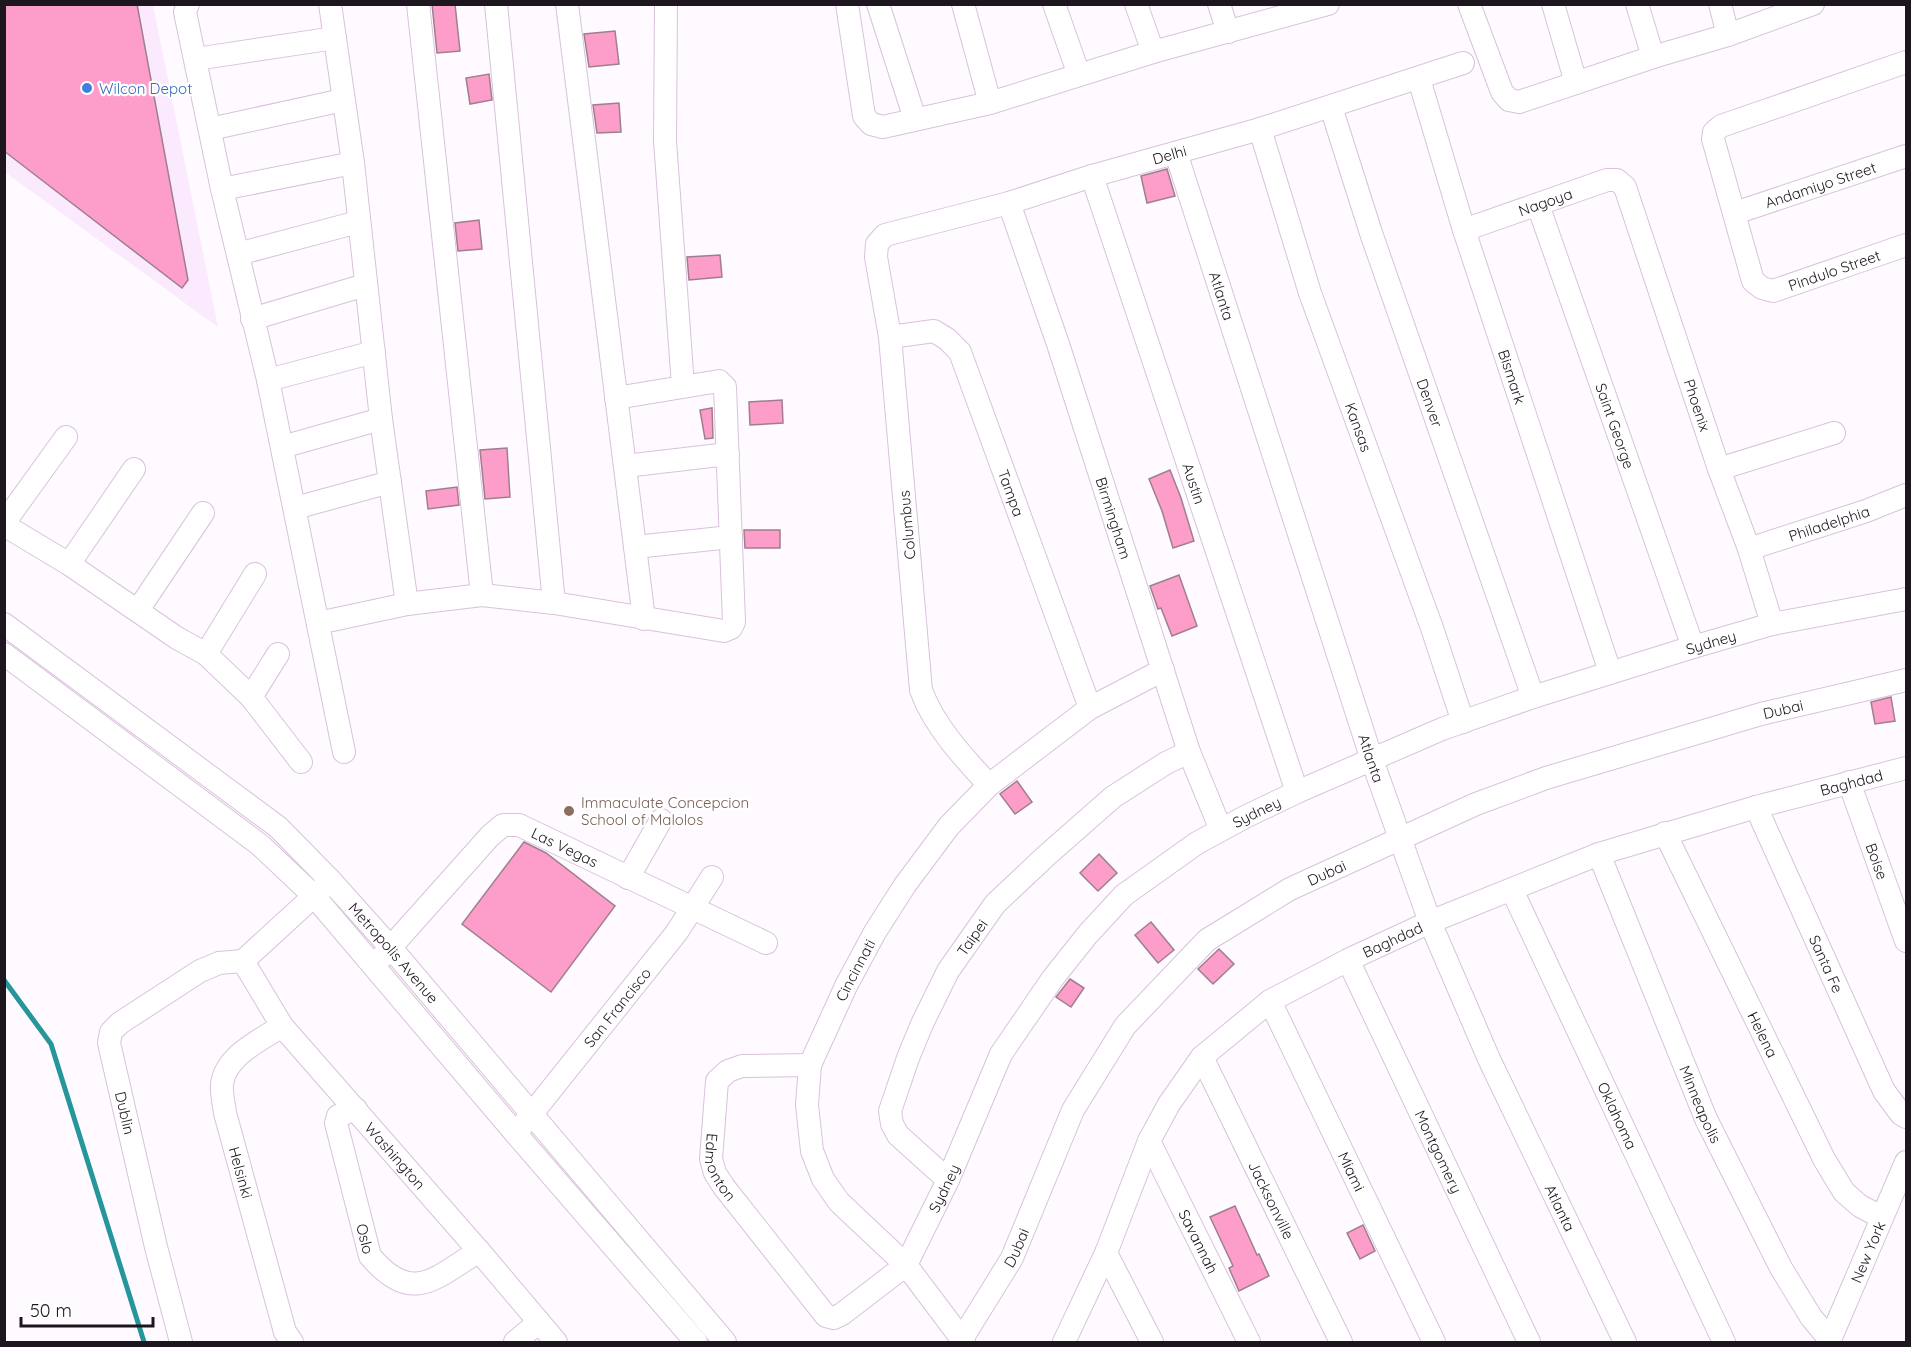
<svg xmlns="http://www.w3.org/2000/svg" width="1911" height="1347" viewBox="0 0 1911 1347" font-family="Quicksand,sans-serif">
  <rect width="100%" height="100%" fill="#fefaff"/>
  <path fill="#fbe9fd" d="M5,5h148l65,322 -213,-155z"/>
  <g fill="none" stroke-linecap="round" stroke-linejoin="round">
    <path stroke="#26969b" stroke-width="5" d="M4,980l47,64 93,298"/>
  </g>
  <g fill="#fd9dca" stroke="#9f7f8d" stroke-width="1.5">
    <path d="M4,4h133l51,276 -6,8 -178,-137z"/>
    <path d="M432,4h23l5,47 -23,2z"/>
    <path d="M615,31l4,33 -30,3 -5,-33z"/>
    <path d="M489,74l3,26 -22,4 -4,-26z"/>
    <path d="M619,103l2,29 -24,1 -4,-28z"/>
    <path d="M1167,169l8,27 -28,7 -6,-27z"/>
    <path d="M479,220l3,29 -24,2 -3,-28z"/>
    <path d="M720,255l2,22 -33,3 -2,-23z"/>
    <path d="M782,400l1,23 -33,2 -1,-23z"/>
    <path d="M712,408l1,30 -8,1 -5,-29z"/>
    <path d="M507,448l3,49 -25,2 -5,-49z"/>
    <path d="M1170,470l11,28 13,43 -21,7 -11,-37 -13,-32z"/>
    <path d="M457,487l2,18 -31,4 -2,-18z"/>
    <path d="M744,530h36v18h-35z"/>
    <path d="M1179,575l18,51 -25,10 -11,-28 -3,1 -8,-23z"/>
    <path d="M1891,697l4,24 -20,3 -4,-22z"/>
    <path d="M1017,781l15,21 -17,12 -15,-20z"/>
    <path d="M524,842l22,11 69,53 -64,86 -89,-68z"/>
    <path d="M1099,854l18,19 -19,18 -18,-18z"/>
    <path d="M1151,922l23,28 -16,13 -23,-28z"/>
    <path d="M1219,949l15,15 -21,20 -15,-15z"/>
    <path d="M1070,979l14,9 -13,19 -15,-10z"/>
    <path d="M1235,1206l22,49 2,-1 10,22 -30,15 -10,-23 4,-2 -23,-49z"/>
    <path d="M1363,1225l12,26 -15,8 -13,-26z"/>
  </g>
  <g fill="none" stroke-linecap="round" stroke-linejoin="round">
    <g stroke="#d9c2dc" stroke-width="24">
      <g id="minor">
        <path d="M188,4l-3,8 37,177 46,191 76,372"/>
        <path d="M330,4l23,159 28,256 26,185"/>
        <path d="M418,4l64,591"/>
        <path d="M496,4l58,599"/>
        <path d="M567,4l77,615"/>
        <path d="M666,4l-1,137 18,245"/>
        <path d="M847,4l17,112 7,8 12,3 107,-24 163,-51 175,-48"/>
        <path d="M878,4l37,115"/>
        <path d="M963,4l27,99"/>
        <path d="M1054,4l25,71"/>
        <path d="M1136,4l17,48"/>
        <path d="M1219,4l9,28"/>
        <path d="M1469,4l33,88 7,8 10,2 134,-45 75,-22 85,-31"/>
        <path d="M1553,4l23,79"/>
        <path d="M1637,4l16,53"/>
        <path d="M1720,4l8,31"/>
        <path d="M196,59l139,-21"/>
        <path id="s1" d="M1906,62l-185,64 -7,6 -1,7 40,142 9,7 11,3 133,-46"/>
        <path id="s2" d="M1419,79l45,151 146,442"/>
        <path id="s3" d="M1331,107l40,126 162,464"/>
        <path d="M210,129l133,-29"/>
        <path id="s4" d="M1260,129l50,164 122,335 31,94"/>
        <path id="s5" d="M1176,153l196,607 58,162 59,137 136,283"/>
        <path id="s6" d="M1092,176l205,616"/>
        <path d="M222,189l131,-26"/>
        <path id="s7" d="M1009,203l49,141 131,408 32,78"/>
        <path id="s8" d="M1538,205l155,442"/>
        <path id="s9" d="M1735,213l171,-57"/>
        <path id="s10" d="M1464,230l143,-50h10l8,7 94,282 30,80 23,75"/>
        <path d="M238,254l120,-32"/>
        <path d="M252,319l113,-34"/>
        <path id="s11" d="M890,337l44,-6 13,8 13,13 130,356"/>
        <path d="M268,380l106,-28"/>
        <path d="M282,447l99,-28"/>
        <path d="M625,466l103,-12"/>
        <path d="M1719,469l115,-36"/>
        <path d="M295,508l95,-26"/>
        <path d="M4,523l62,-86"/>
        <path d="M4,525l65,39 108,74 29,16 45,43 50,65"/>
        <path d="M635,547l96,-10"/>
        <path id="s12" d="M1749,549l117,-38 40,-16"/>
        <path d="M69,564l65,-95"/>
        <path d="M138,610l65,-97"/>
        <path d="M318,623l89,-19 75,-9 72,8 170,28 7,-3 3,-6 -9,-235 -6,-6 -103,17"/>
        <path id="s13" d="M4,624l274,203 53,54 60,67 334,394"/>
        <path d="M4,654l256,191 54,51 202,238 180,208"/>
        <path d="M206,654l49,-80"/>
        <path d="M251,697l27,-43"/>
        <path id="s14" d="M1849,782l57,159"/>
        <path id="s15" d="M989,785c-26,-28 -55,-59 -68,-95l-31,-353 -14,-80 1,-13 8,-9 124,-32 83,-27 168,-47 203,-66"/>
        <path id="s16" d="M1756,807l128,284 17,23 5,3"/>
        <path id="s17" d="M1665,833l159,326 20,33 16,14 21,11"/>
        <path id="s18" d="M1599,854l107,265 75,149 30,49 19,23"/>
        <path d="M628,878l33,-58"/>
        <path id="s19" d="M1512,890l212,452"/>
        <path id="s20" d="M382,957l108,-121 13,-11h16l247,118"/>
        <path id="s21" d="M1348,960l181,382"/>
        <path id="s22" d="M243,961l39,65 197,225 77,91"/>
        <path d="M243,961l83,-76"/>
        <path id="s23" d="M1270,1001l164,341"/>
        <path id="s24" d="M282,1026c-21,14 -56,29 -60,58 -1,9 2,20 3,29l60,219 7,10"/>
        <path id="s25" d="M1202,1057l139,285"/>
        <path id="s26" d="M810,1065l-68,1 -14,5 -11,10 -6,78 4,14 9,14 102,129 8,2 8,-4 64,-49 42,-85 53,-126 52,-76 35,-44 36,-39 73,-52 48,-26 52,-25 145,-63 91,-32 160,-50 79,-23 134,-25"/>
        <path id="s27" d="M356,1109l-18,7 -2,7 34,133c42,50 65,22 109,-5"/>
        <path id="s28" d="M522,1126l155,-194 35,-55"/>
        <path id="s29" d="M1149,1141l100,201"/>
        <path id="s30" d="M948,1180l-50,-45 -6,-11 -2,-13 18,-53 14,-34 26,-53 47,-67 52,-49 66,-58 53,-34 23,-11"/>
        <path d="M1106,1253l46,89"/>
        <path d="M181,1342l-25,-95 -47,-204 2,-11 9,-9 80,-52 19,-8 24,-2"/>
        <path d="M515,1342l24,-20"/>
        <path id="s31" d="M960,1342l52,-84 61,-148 52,-84 82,-86 83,-51 186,-85 70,-26 215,-64 145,-34"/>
        <path id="s32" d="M964,1342l-58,-77 -67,-63 -16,-23 -11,-28 -5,-46 3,-40 36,-79 29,-54 30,-47 44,-59 40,-41 101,-77 73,-38"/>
        <path id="s33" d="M1064,1342l42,-89 43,-112 20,-37 33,-47 68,-56 78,-41 82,-38 169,-68 157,-47 150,-39"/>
        <path id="s34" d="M1829,1342l77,-180"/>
      </g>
    </g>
    <use href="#minor" stroke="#fff" stroke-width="22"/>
  </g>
  <circle fill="#3f7fe0" stroke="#fff" stroke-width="2" cx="87" cy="88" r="6"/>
  <circle fill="#8d6e63" stroke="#fff" stroke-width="2" cx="569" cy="811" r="6"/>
  <g text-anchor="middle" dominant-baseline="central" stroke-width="4.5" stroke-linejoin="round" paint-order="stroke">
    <g font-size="15" fill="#366cbe" stroke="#fff" text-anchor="start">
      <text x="99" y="88">Wilcon Depot</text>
    </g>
    <g font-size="15" fill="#1e161f" stroke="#fff">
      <text stroke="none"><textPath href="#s15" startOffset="874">Delhi</textPath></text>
      <text stroke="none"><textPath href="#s9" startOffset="90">Andamiyo Street</textPath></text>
      <text stroke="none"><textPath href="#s10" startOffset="86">Nagoya</textPath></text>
      <text stroke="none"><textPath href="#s1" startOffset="447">Pindulo Street</textPath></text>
      <text stroke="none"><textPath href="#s5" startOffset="150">Atlanta</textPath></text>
      <text stroke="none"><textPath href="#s2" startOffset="312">Bismark</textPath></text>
      <text stroke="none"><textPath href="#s3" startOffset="312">Denver</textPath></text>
      <text stroke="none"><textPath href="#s10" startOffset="402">Phoenix</textPath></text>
      <text stroke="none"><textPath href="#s8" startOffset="234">Saint George</textPath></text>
      <text stroke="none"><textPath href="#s4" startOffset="314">Kansas</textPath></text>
      <text stroke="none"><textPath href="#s6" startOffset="324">Austin</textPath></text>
      <text stroke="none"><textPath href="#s11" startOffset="228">Tampa</textPath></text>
      <text stroke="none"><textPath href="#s7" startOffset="332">Birmingham</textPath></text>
      <text stroke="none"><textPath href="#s12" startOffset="84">Philadelphia</textPath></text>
      <text transform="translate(907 525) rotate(-95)">Columbus</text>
      <text stroke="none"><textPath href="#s26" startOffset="1545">Sydney</textPath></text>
      <text stroke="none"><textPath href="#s31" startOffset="1100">Dubai</textPath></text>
      <text stroke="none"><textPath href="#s5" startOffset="636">Atlanta</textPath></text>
      <text stroke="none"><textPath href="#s33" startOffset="1029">Baghdad</textPath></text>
      <text stroke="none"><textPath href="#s26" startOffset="1059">Sydney</textPath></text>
      <text stroke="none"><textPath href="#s20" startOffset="246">Las Vegas</textPath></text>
      <text stroke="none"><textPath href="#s14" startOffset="84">Boise</textPath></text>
      <text stroke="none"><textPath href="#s31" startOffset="614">Dubai</textPath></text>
      <text stroke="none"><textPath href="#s30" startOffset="286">Taipei</textPath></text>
      <text stroke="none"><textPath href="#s33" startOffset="543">Baghdad</textPath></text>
      <text stroke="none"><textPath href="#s13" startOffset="512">Metropolis Avenue</textPath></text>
      <text stroke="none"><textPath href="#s16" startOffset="172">Santa Fe</textPath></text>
      <text stroke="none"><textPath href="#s32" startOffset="438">Cincinnati</textPath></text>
      <text stroke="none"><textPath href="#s28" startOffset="152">San Francisco</textPath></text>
      <text stroke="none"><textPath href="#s17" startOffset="224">Helena</textPath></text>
      <text stroke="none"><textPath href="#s18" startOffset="270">Minneapolis</textPath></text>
      <text transform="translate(125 1113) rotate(77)">Dublin</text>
      <text stroke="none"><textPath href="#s19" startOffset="249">Oklahoma</textPath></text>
      <text stroke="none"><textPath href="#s21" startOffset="212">Montgomery</textPath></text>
      <text stroke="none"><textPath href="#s22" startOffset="248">Washington</textPath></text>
      <text stroke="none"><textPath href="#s26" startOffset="186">Edmonton</textPath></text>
      <text stroke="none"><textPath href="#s23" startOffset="189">Miami</textPath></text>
      <text stroke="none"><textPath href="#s24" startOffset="177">Helsinki</textPath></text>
      <text stroke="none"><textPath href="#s26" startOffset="555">Sydney</textPath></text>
      <text stroke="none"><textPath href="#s25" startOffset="159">Jacksonville</textPath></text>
      <text stroke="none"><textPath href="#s5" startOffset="1124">Atlanta</textPath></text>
      <text stroke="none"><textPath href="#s27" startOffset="146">Oslo</textPath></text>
      <text stroke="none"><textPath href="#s29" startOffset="112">Savannah</textPath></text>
      <text stroke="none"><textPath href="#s31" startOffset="110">Dubai</textPath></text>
      <text stroke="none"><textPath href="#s34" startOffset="98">New York</textPath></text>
    </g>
    <g font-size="15" fill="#785e54" stroke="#fff" text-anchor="start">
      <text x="581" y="802">Immaculate Concepcion<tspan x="581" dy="17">School of Malolos</tspan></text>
    </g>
  </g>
  <rect width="1911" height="1347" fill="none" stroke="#1e161f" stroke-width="12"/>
  <path d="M21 1317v9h132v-9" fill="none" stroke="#1e161f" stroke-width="3"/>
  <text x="30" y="1317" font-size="18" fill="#1e161f" stroke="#ffffff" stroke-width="4.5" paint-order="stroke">50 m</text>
</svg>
